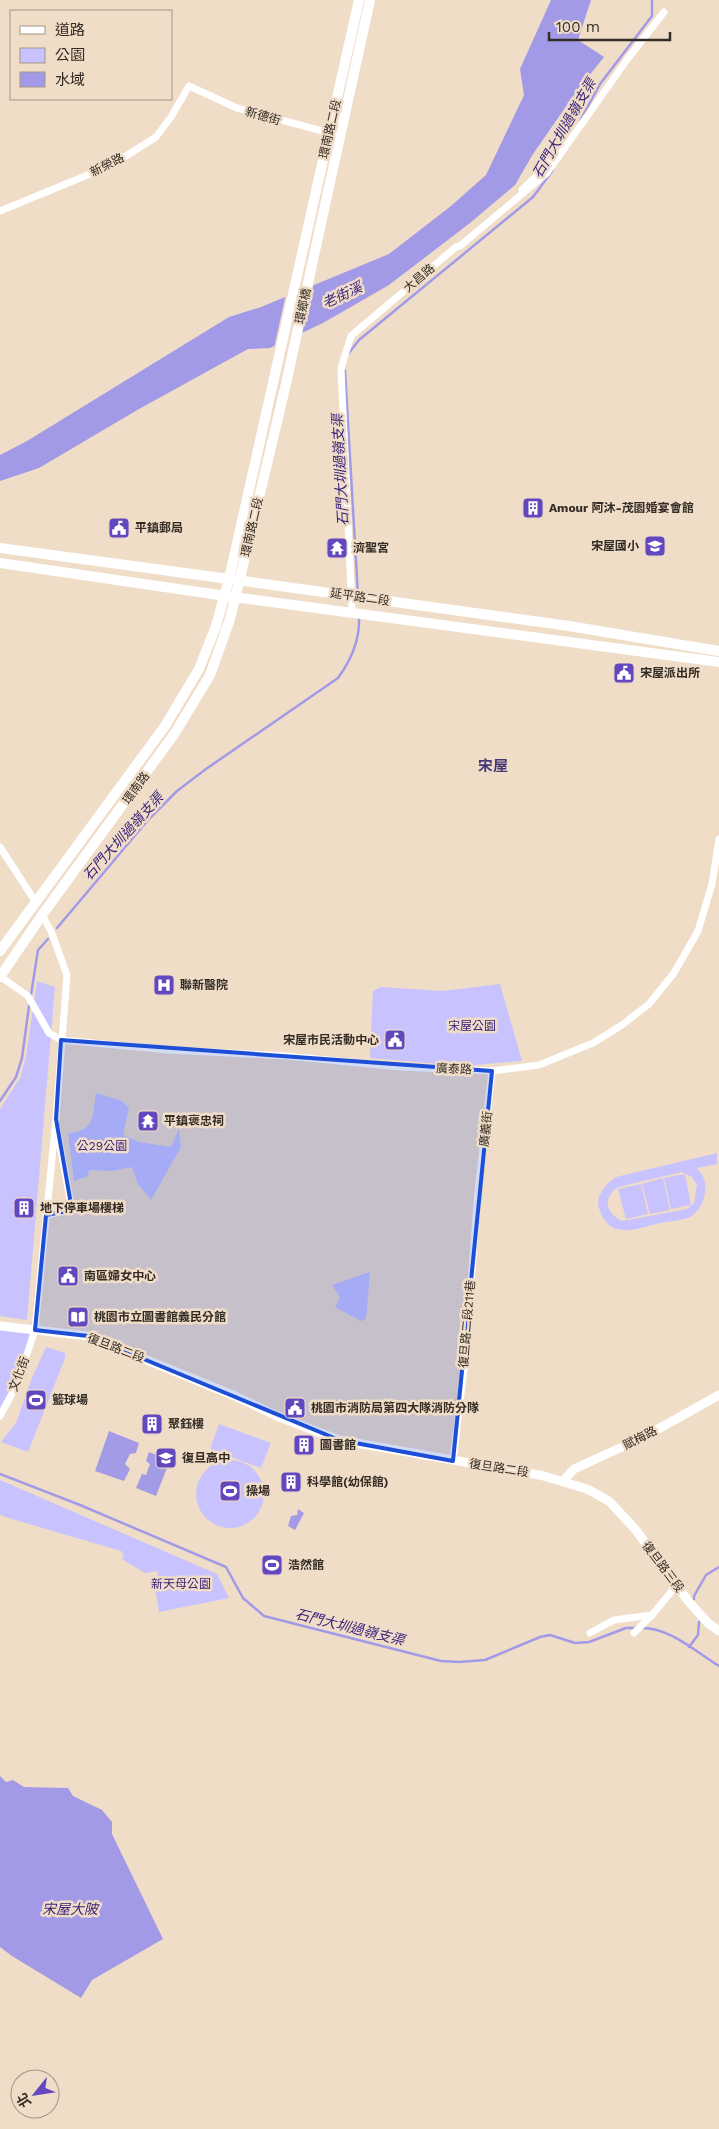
<svg xmlns="http://www.w3.org/2000/svg" width="719" height="2129" viewBox="0 0 719 2129" font-family="'Work Sans','Noto Sans TC',sans-serif">
  <rect width="100%" height="100%" fill="#f0ddc8"/>
  <g fill="#c8c2fe" fill-rule="evenodd">
    <path d="M37,981l18,6 -28,333 -27,-4v-207l20,-31 6,-21z"/>
    <path d="M500,984l22,77 -59,5 -93,-8 3,-67 8,-4 62,4z"/>
    <path d="M96,1093l26,8 7,7 -6,27 16,7 32,5 8,-18 2,18 -30,53 -13,-16 -6,-17 -20,4 -23,-1 -1,6 -14,5 -6,-48c28,-2 24,-17 28,-40z"/>
    <path d="M717,1153v11l-21,4c16,11 10,40 -6,49 -9,4 -21,4 -30,6 -25,6 -51,18 -61,-15 -4,-12 7,-24 17,-31zM682,1172l10,5 5,8 -3,18 -7,6 -65,12c-16,-8 -20,-23 -4,-34z"/>
    <path d="M685,1174l6,31 -20,4 -7,-31z"/>
    <path d="M663,1178l7,32 -20,4 -8,-30z"/>
    <path d="M641,1184l7,30 -22,5 -8,-30z"/>
    <path d="M370,1272l-4,47 -5,2 -26,-14 5,-10 -8,-12z"/>
    <path d="M0,1330l30,3 -16,57 -14,23z"/>
    <path d="M46,1347l19,6v5l-37,94 -27,-10 15,-19 16,-45z"/>
    <path d="M219,1424l52,19 -10,25 -51,-19z"/>
    <circle cx="230" cy="1494" r="34"/>
    <path d="M0,1480l217,94 12,24 -70,14 -5,-32 5,-1 -2,-8 -12,2 -23,-14 2,-4 -3,-4 -119,-35 -2,-2z"/>
  </g>
  <g fill="#a49be7">
    <path d="M109,1431l30,12 -3,10 -6,1 -5,10 5,5 -6,12 -29,-10z"/>
    <path d="M149,1452l21,8 -14,36 -20,-8 6,-14 4,1 4,-11 -4,-3z"/>
  </g>
  <g fill="#a29ae6">
    <path d="M551,0h40l-13,40 26,17 -28,35 -43,62 -18,31 -45,38 -81,62 -66,38 -53,25 -22,1 -109,60 -100,59 -39,13v-26l27,-14 202,-124 32,-10 128,-53 62,-48 35,-31 38,-80 -4,-26z"/>
    <path d="M298,1509l6,4 -9,17 -7,-4 3,-10 6,-1z"/>
    <path d="M0,1776l6,6 7,-2 11,7 44,1 5,8 29,14 10,12v12l51,105 -71,41 -11,18 -69,-42 -12,-9z"/>
  </g>
  <path fill="#f0ddc8" d="M314,283l-13,53 -27,12 12,-54z"/>
  <g fill="none" stroke-linecap="round" stroke-linejoin="round">
    <g stroke="#a29ae6" stroke-width="2.5">
      <path d="M580,121l20,-37 52,-68v-16"/>
      <path d="M348,354l11,-14 174,-143 20,-27"/>
      <path d="M345,371l13,224"/>
      <path d="M57,928l91,-108 29,-29 29,-22 132,-91c13,-18 22,-38 21,-60"/>
      <path d="M31,995l7,-45 10,-11"/>
      <path d="M0,1101l16,-24 6,-19 7,-52"/>
      <path d="M0,1474l80,31 146,62 17,31 21,18 177,45 18,1 26,-2 55,-23 10,-2 25,8 14,-1 37,-14h10"/>
      <path d="M694,1599v-3l12,-21 13,-8"/>
      <path d="M641,1628c28,-1 55,24 78,38"/>
      <path d="M689,1647l9,-12 1,-13"/>
    </g>
    <g stroke="#fff" stroke-width="7">
      <path d="M522,190l31,-31"/>
      <path d="M0,211l90,-37 36,-18 30,-19 15,-20 18,-31 48,22 104,28"/>
      <path d="M352,611l-11,-243 10,-32 105,-89 4,-1 87,-73 79,-112 38,-49"/>
      <path d="M0,847l35,54"/>
      <path d="M1,977l27,19 21,37 12,7 108,10 117,6 114,11 92,4 47,-6 54,-22 29,-18 27,-21 25,-31 24,-42 14,-47 7,-45"/>
      <path d="M57,1129l15,81"/>
      <path d="M46,1215l42,-8"/>
      <path d="M0,1416l17,-32 18,-54 21,-211 11,-144 -16,-44 -9,-16"/>
      <path d="M453,1461l12,-101 13,-169 14,-120"/>
      <path d="M590,1633l24,-13 38,-5"/>
      <path d="M634,1633l18,-18 24,-29"/>
    </g>
    <g stroke="#fff" stroke-width="9">
      <path d="M0,1326l88,10 147,60 42,20 62,24 205,36 43,13 22,12 26,28 54,73 19,21 11,8"/>
      <path d="M563,1481l11,-12 70,-32 75,-42"/>
    </g>
    <g stroke="#fff" stroke-width="10">
      <path d="M0,548l229,31 130,-579"/>
      <path d="M0,563l226,33"/>
      <path d="M239,582l46,-194 85,-388"/>
    </g>
    <g stroke="#fff" stroke-width="10">
      <path d="M226,596l493,66"/>
      <path d="M0,951l165,-225 34,-57 17,-43 13,-47 340,47 150,25"/>
      <path d="M0,977l42,-62 133,-182 35,-58 20,-56 9,-37"/>
    </g>
  </g>
  <path fill="#1d4ed8" fill-opacity="0.2" stroke="#1d4ed8" stroke-width="4" stroke-linejoin="round" d="M61,1040l431,31 -39,390 -114,-21 -251,-104 -53,-6 11,-115 26,-5 -16,-91z"/>
  <defs>
    <g id="building-square" transform="scale(1.125)"><rect x="-9" y="-9" width="18" height="18" rx="4" fill="#6247bf" stroke="#f0ddc8"/><path d="M-4-6H4V6H1V3H-1V6H-4ZM-2.5-4.3h1.7v1.8h-1.7ZM.8-4.3h1.7v1.8H.8ZM-2.5-1h1.7V.8h-1.7ZM.8-1h1.7V.8H.8Z" fill="#fff"/></g>
    <g id="civic-square" transform="scale(1.125)"><rect x="-9" y="-9" width="18" height="18" rx="4" fill="#6247bf" stroke="#f0ddc8"/><path d="M-.6-6.5H3V-4.5H.6V-3L4-1V1h2V6H-6V1h2V-1L-.6-3ZM-1.2 2.5V6h2.4V2.5Z" fill="#fff"/></g>
    <g id="school-square" transform="scale(1.125)"><rect x="-9" y="-9" width="18" height="18" rx="4" fill="#6247bf" stroke="#f0ddc8"/><path d="M0-5L7-2L0 1L-7-2ZM-4 1L0 2.5L4 1V4Q0 6-4 4Z" fill="#fff"/></g>
    <g id="temple-square" transform="scale(1.125)"><rect x="-9" y="-9" width="18" height="18" rx="4" fill="#6247bf" stroke="#f0ddc8"/><path d="M0-6L5-2H3V0L6.5 2.5H4V6H1.5V3h-3V6H-4V2.5H-6.5L-3 0V-2H-5Z" fill="#fff"/></g>
    <g id="hospital-square" transform="scale(1.125)"><rect x="-9" y="-9" width="18" height="18" rx="4" fill="#6247bf" stroke="#f0ddc8"/><path d="M-5-5h3v3.5h4V-5h3V5h-3V1.5h-4V5h-3Z" fill="#fff"/></g>
    <g id="library-square" transform="scale(1.125)"><rect x="-9" y="-9" width="18" height="18" rx="4" fill="#6247bf" stroke="#f0ddc8"/><path d="M-6-4Q-3-5.5-.7-3.5V5Q-3 3-6 4ZM6-4Q3-5.5 .7-3.5V5Q3 3 6 4Z" fill="#fff"/></g>
    <g id="stadium-square" transform="scale(1.125)"><rect x="-9" y="-9" width="18" height="18" rx="4" fill="#6247bf" stroke="#f0ddc8"/><path d="M0-5a6.5 5 0 1 0 0 10a6.5 5 0 1 0 0-10ZM-3.5-1.8h7v3.6h-7Z" fill="#fff"/></g>
  </defs>
  <g fill-rule="evenodd">
    <use href="#building-square" x="533" y="508"/>
    <use href="#civic-square" x="119" y="528"/>
    <use href="#school-square" x="655" y="546"/>
    <use href="#temple-square" x="337" y="548"/>
    <use href="#civic-square" x="624" y="673"/>
    <use href="#hospital-square" x="164" y="985"/>
    <use href="#civic-square" x="395" y="1040"/>
    <use href="#temple-square" x="148" y="1121"/>
    <use href="#building-square" x="24" y="1208"/>
    <use href="#civic-square" x="68" y="1276"/>
    <use href="#library-square" x="78" y="1317"/>
    <use href="#stadium-square" x="36" y="1400"/>
    <use href="#civic-square" x="295" y="1408"/>
    <use href="#building-square" x="152" y="1424"/>
    <use href="#building-square" x="304" y="1445"/>
    <use href="#school-square" x="166" y="1458"/>
    <use href="#building-square" x="291" y="1482"/>
    <use href="#stadium-square" x="230" y="1491"/>
    <use href="#stadium-square" x="272" y="1565"/>
  </g>
  <g text-anchor="middle" dominant-baseline="central" stroke-width="5" stroke-linejoin="round" paint-order="stroke">
    <g font-size="12" fill="#332c24" stroke="#f0ddc8">
      <text transform="translate(263 116) rotate(16)">新德街</text>
      <text transform="translate(330 129) rotate(-77)">環南路二段</text>
      <text transform="translate(107 165) rotate(-27)">新榮路</text>
      <text transform="translate(419 278) rotate(-40)">大昌路</text>
      <text transform="translate(303 306) rotate(-78)">環鄉橋</text>
      <text transform="translate(252 527) rotate(-77)">環南路二段</text>
      <text transform="translate(360 597) rotate(8)">延平路二段</text>
      <text transform="translate(136 788) rotate(-54)">環南路</text>
      <text transform="translate(454 1069) rotate(2)">廣泰路</text>
      <text transform="translate(486 1129) rotate(-84)">廣義街</text>
      <text transform="translate(467 1324) rotate(-85)">復旦路二段211巷</text>
      <text transform="translate(116 1348) rotate(21)">復旦路二段</text>
      <text transform="translate(19 1374) rotate(-69)">文化街</text>
      <text transform="translate(640 1438) rotate(-27)">賦梅路</text>
      <text transform="translate(499 1468) rotate(9)">復旦路二段</text>
      <text transform="translate(663 1567) rotate(53)">復旦路三段</text>
    </g>
    <g font-size="12" font-weight="bold" fill="#332c24" stroke="#f0ddc8" text-anchor="start">
      <text x="549" y="508">Amour 阿沐-茂園婚宴會館</text>
      <text x="135" y="528">平鎮郵局</text>
      <text x="639" y="546" text-anchor="end">宋屋國小</text>
      <text x="353" y="548">濟聖宮</text>
      <text x="640" y="673">宋屋派出所</text>
      <text x="180" y="985">聯新醫院</text>
      <text x="379" y="1040" text-anchor="end">宋屋市民活動中心</text>
      <text x="164" y="1121">平鎮褒忠祠</text>
      <text x="40" y="1208">地下停車場樓梯</text>
      <text x="84" y="1276">南區婦女中心</text>
      <text x="94" y="1317">桃園市立圖書館義民分館</text>
      <text x="52" y="1400">籃球場</text>
      <text x="311" y="1408">桃園市消防局第四大隊消防分隊</text>
      <text x="168" y="1424">聚鈺樓</text>
      <text x="320" y="1445">圖書館</text>
      <text x="182" y="1458">復旦高中</text>
      <text x="307" y="1482">科學館(幼保館)</text>
      <text x="246" y="1491">操場</text>
      <text x="288" y="1565">浩然館</text>
    </g>
    <g font-size="12" fill="#3a237a" stroke="#f0ddc8">
      <text x="472" y="1026">宋屋公園</text>
      <text x="102" y="1146">公29公園</text>
      <text x="181" y="1584">新天母公園</text>
    </g>
    <g font-size="14" font-style="italic" fill="#3a247b" stroke="#f0ddc8">
      <text transform="translate(564 128) rotate(-60)">石門大圳過嶺支渠</text>
      <text transform="translate(342 295) rotate(-25)">老街溪</text>
      <text transform="translate(340 470) rotate(-93)">石門大圳過嶺支渠</text>
      <text transform="translate(123 836) rotate(-48)">石門大圳過嶺支渠</text>
      <text transform="translate(350 1627) rotate(14)">石門大圳過嶺支渠</text>
      <text x="70" y="1909">宋屋大陂</text>
    </g>
    <g font-size="15" font-weight="bold" fill="#443976" stroke="#f0ddc8">
      <text x="493" y="766">宋屋</text>
    </g>
  </g>
  <rect x="10" y="10" width="162" height="90" fill="#f0ddc8" stroke="#a49686"/>
  <rect x="20" y="26" width="25" height="8" fill="#ffffff" stroke="#a49686"/>
  <text x="55" y="35" font-size="15" fill="#332c24">道路</text>
  <rect x="20" y="48" width="25" height="15" fill="#c8c2fe" stroke="#a49686"/>
  <text x="55" y="60" font-size="15" fill="#332c24">公園</text>
  <rect x="20" y="72" width="25" height="15" fill="#a29ae6" stroke="#a49686"/>
  <text x="55" y="85" font-size="15" fill="#332c24">水域</text>
  <g transform="translate(35 2094) rotate(240)"><circle r="24" fill="#f0ddc8" stroke="#a49686"/>
  <path d="M0-4L9 19L0 12L-9 19Z" fill="#6247bf"/>
  <text y="-8" font-size="14" font-weight="bold" text-anchor="middle" fill="#332c24">北</text>
  </g>
  <path d="M549 32v8h121v-8" fill="none" stroke="#332c24" stroke-width="2.5"/>
  <text x="556" y="32" font-size="15" fill="#332c24" stroke="#f0ddc8" stroke-width="4" paint-order="stroke">100 m</text>
</svg>
